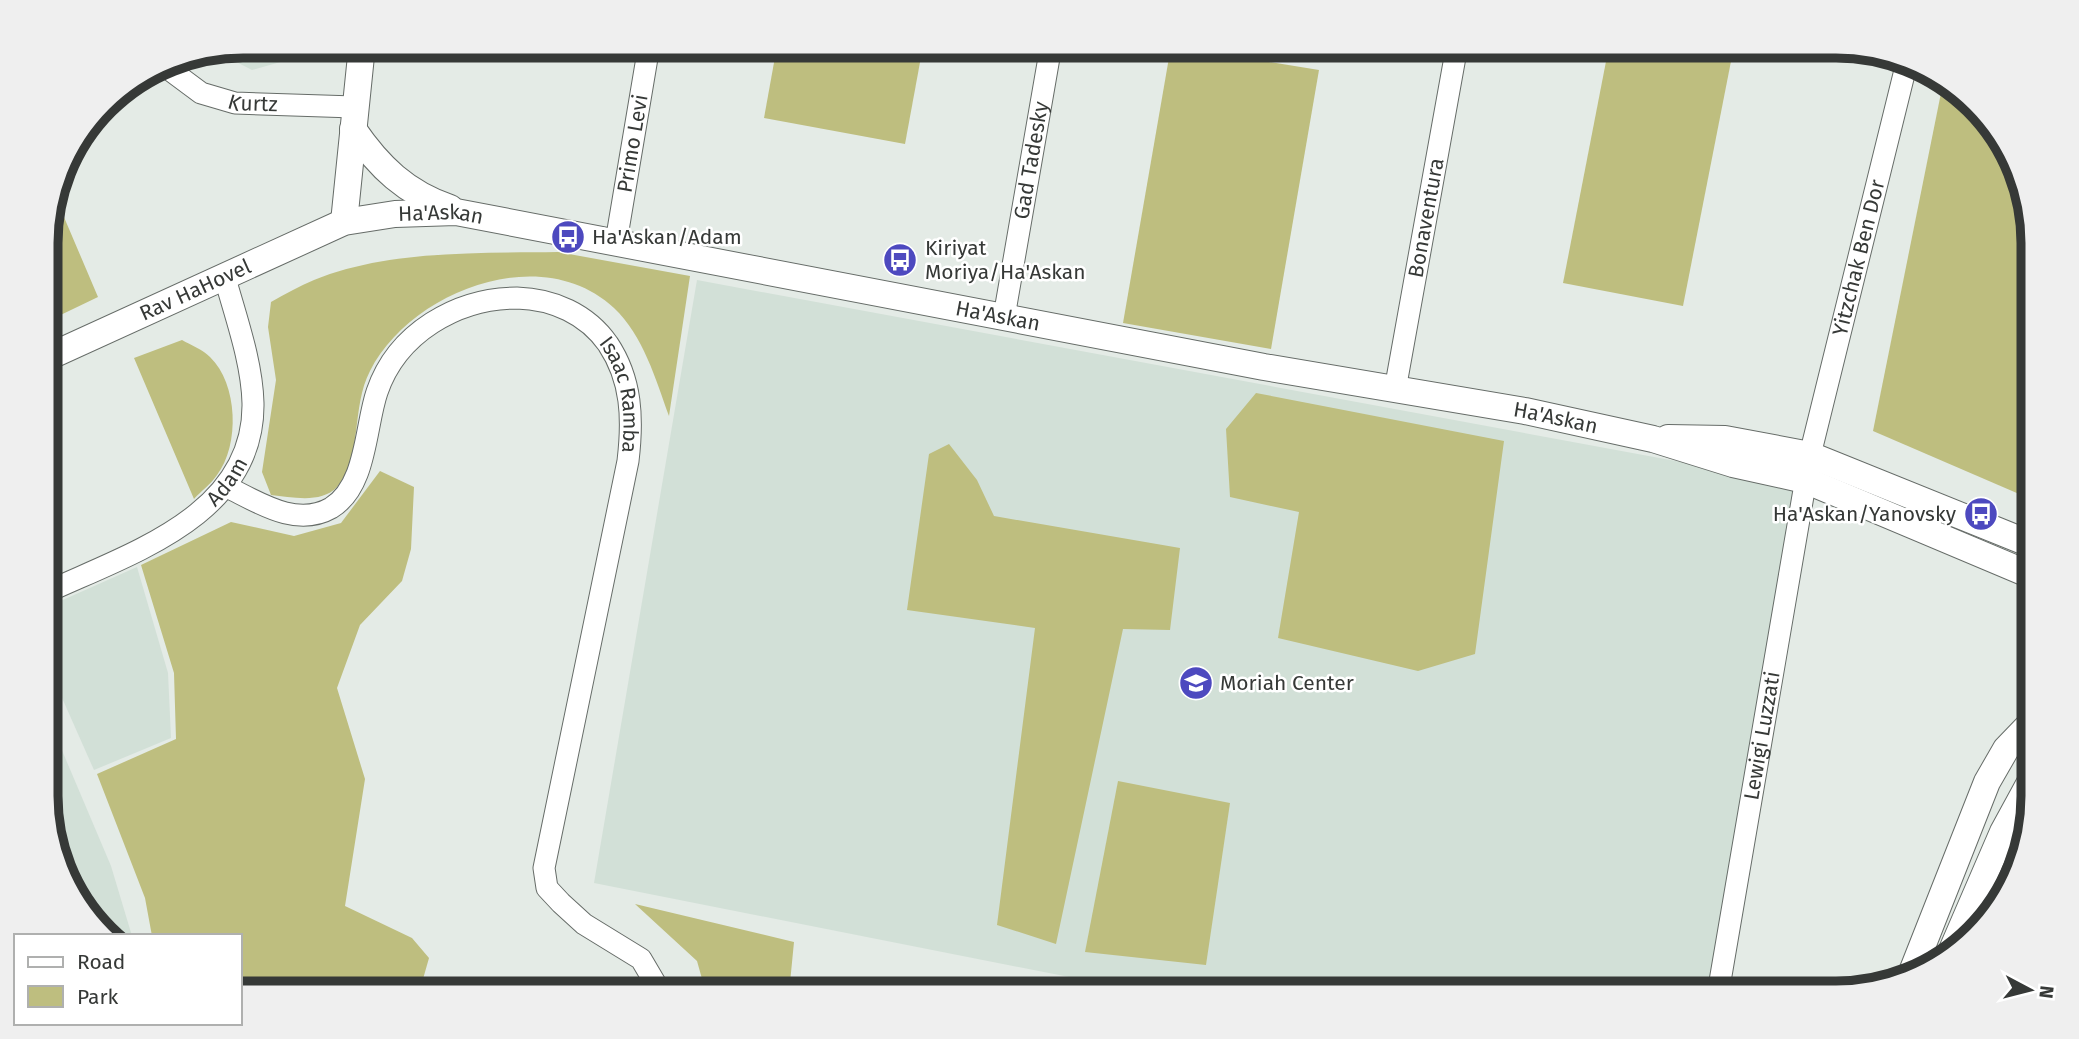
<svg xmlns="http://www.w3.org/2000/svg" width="2079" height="1039" viewBox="0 0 2079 1039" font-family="'Fira Sans',sans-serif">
  <rect width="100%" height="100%" fill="#e4ebe6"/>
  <g fill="#d2e0d7">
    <path d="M242,46h68l-26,15 -32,9 -37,-19z"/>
    <path d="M697,280l1103,204 -93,509h-557l-556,-110z"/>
    <path d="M137,567l31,106 3,65 -77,32 -47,-106v-57z"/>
    <path d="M47,715l64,151 21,70h-22l-24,-20 -39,-93z"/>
  </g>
  <g fill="#bebe7f">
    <path d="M777,46h146l-18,98 -141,-26z"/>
    <path d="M1171,46l148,24 -48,279 -148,-26z"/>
    <path d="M1609,46h125l-51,260 -120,-23z"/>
    <path d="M1943,83l57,50 32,84 1,283 -160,-69z"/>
    <path d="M82,135l-27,61 43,101 -52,25c0,-64 -5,-135 36,-187z"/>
    <path d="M558,252l132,24 -21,140c-13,-36 -26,-81 -55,-108 -73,-68 -204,-16 -244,63 -19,36 -7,85 -33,116 -16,17 -45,10 -66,8l-9,-23 14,-92 -8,-53 3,-25c14,-8 29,-16 43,-22 73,-30 167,-27 244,-28z"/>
    <path d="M182,340c9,5 21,10 28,17 28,27 30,88 7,118 -6,9 -16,16 -23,24l-60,-141z"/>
    <path d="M1256,393l248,48 -29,213 -57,17 -140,-33 21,-126 -69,-15 -4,-68z"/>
    <path d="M949,444l28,36 17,36 186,32 -10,82 -47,-1 -67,315 -59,-19 38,-297 -128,-18 22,-156z"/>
    <path d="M380,471l34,16 -3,62 -9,32 -42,44 -23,63 28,91 -20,127 67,32 17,20 -10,35h-179v-57h-88l-7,-38 -48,-124 79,-35 -2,-66 -33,-108 90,-43 63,14 47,-13z"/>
    <path d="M1118,781l112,22 -24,162 -121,-13z"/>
    <path d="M2030,813l-17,70 -42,49z"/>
    <path d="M635,904l159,38 -5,51h-83l-9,-32z"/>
  </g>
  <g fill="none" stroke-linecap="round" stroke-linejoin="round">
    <g stroke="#666c68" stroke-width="23">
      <g id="minor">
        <path id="s1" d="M162,64l39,29 34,10 119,4"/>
        <path id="s2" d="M616,242l33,-196"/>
        <path id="s3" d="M1004,317l47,-271"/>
        <path id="s4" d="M1395,390l62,-344"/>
        <path id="s5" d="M227,487c31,15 69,41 104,21 36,-22 34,-81 46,-116 20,-59 80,-94 140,-94 36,1 70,16 91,46 24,36 25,75 20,117l-84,407 3,20 14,15 23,21 57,35 20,34"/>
        <path id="s6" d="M47,592c84,-39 208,-77 206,-189 -1,-41 -17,-85 -28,-125"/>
        <path id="s7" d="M1718,993l92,-538 97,-393"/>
      </g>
    </g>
    <g stroke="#666c68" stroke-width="28">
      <g id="tertiary">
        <path d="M353,129c26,38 53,64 97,79"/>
        <path d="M344,222l18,-176"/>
        <path id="s8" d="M46,358l298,-136 51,-8 61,-2 808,155 261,44 128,28 80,25 72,16 228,96"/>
        <path d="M1668,438l57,1 85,16 223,90"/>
        <path d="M1949,957l54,-125 30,-55"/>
        <path d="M1912,972l75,-190 19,-33 27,-28"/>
      </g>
    </g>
    <use href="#minor" stroke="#fff" stroke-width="21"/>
    <use href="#tertiary" stroke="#fff" stroke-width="26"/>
  </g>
  <defs>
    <g id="bus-disc" transform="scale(1.75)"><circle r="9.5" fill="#4d49bf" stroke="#fff"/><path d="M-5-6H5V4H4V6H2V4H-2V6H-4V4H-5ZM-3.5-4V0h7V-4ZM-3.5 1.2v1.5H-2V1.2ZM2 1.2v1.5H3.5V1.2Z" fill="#fff"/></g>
    <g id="school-disc" transform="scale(1.75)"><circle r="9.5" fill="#4d49bf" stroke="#fff"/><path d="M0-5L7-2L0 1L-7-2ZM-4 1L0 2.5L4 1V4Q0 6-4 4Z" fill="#fff"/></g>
  </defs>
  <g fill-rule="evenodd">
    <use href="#bus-disc" x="568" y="237"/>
    <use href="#bus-disc" x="900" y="260"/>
    <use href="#bus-disc" x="1981" y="514"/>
    <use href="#school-disc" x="1196" y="683"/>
  </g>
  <g text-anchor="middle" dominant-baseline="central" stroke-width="5" stroke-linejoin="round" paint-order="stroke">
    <g font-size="21" fill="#363937" stroke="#fff">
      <text stroke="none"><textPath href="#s1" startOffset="102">Kurtz</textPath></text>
      <text stroke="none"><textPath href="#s2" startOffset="100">Primo Levi</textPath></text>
      <text stroke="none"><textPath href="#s3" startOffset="159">Gad Tadesky</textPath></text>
      <text stroke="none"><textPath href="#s8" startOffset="425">Ha'Askan</textPath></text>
      <text stroke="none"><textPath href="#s4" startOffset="175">Bonaventura</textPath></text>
      <text stroke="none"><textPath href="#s7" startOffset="749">Yitzchak Ben Dor</textPath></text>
      <text stroke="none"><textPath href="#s8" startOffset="164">Rav HaHovel</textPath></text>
      <text stroke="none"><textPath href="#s8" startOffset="992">Ha'Askan</textPath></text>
      <text stroke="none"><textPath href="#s5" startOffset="578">Isaac Ramba</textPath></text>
      <text stroke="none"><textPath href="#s8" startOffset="1559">Ha'Askan</textPath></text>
      <text stroke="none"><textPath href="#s6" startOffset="214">Adam</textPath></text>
      <text stroke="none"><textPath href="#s7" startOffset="261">Lewigi Luzzati</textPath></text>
    </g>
    <g font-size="21" fill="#363937" stroke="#fff" text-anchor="start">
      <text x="592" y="237">Ha'Askan/Adam</text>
      <text x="925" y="248">Kiriyat<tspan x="925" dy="24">Moriya/Ha'Askan</tspan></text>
      <text x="1956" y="514" text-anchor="end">Ha'Askan/Yanovsky</text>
      <text x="1220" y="683">Moriah Center</text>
    </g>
  </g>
  <path d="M0 0H2079V1039H0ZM243 58H1836A185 185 0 0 1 2021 243V796A185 185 0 0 1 1836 981H243A185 185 0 0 1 58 796V243A185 185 0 0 1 243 58Z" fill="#efefef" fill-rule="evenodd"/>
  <path fill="none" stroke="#363937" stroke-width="9" d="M243 58H1836A185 185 0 0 1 2021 243V796A185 185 0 0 1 1836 981H243A185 185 0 0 1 58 796V243A185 185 0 0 1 243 58Z"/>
  <rect x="14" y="934" width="228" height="91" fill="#ffffff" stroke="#afb0af" stroke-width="2"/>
  <rect x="28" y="957" width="35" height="10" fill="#ffffff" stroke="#afb0af" stroke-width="2"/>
  <text x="77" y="969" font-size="21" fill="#363937">Road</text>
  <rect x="28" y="986" width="35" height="21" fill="#bebe7f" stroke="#afb0af" stroke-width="2"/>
  <text x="77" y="1004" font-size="21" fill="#363937">Park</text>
  <g transform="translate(2030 990) rotate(97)" stroke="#ffffff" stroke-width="5" paint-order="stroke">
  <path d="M0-5L12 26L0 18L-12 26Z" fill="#363937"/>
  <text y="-10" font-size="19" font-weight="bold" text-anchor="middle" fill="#363937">N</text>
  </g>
</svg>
